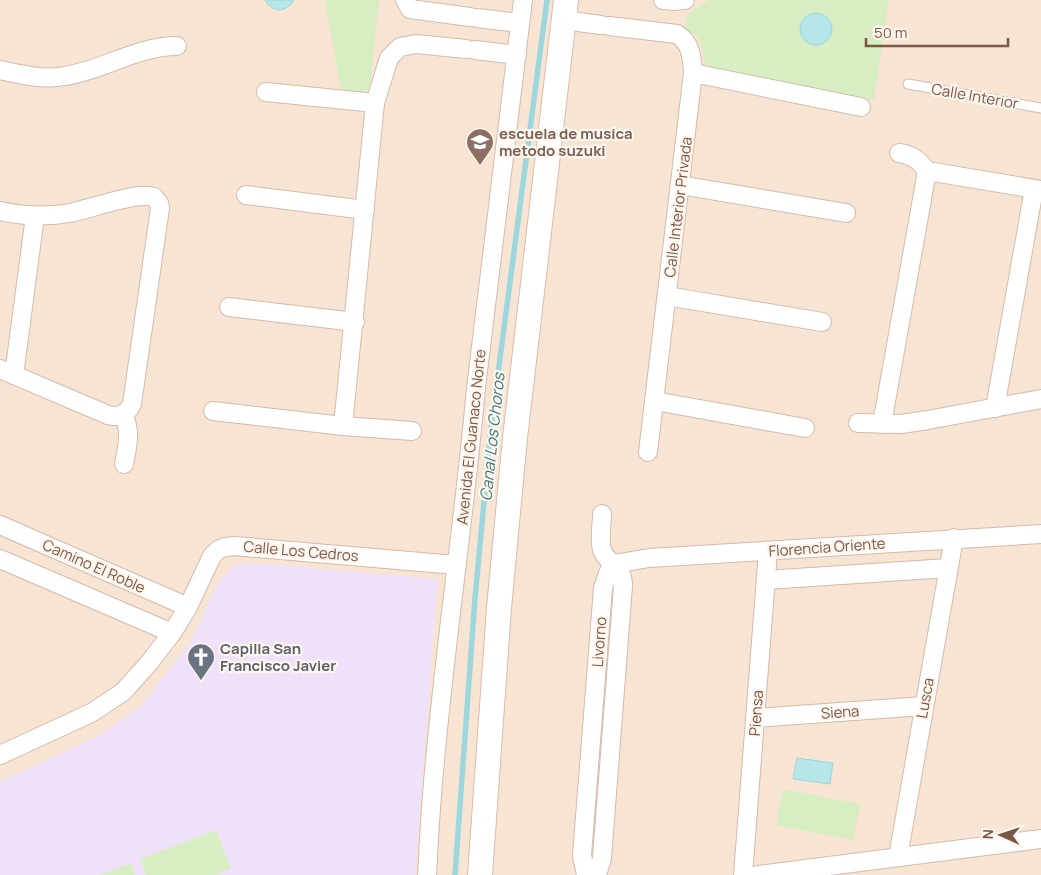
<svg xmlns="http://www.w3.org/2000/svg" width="1041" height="875" viewBox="0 0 1041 875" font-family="Manrope,sans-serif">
  <rect width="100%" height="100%" fill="#fef2e4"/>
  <rect fill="#f7e4d2" x="0" y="0" width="1041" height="875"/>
  <path fill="#f0e1fb" d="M254,563l184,16 -23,296h-415v-93l100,-47 41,-29 50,-65 27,-58 16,-18z"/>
  <g fill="#d6eec1">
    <path d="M325,0h54l-9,85 -7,11 -22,-5z"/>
    <path d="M709,0h180l-15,100 -167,-32 -9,-31 -13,-8 2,-15z"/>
    <path d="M783,789l77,15 -7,36 -77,-15z"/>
    <path d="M216,830l15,39 -15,6h-70l-6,-16z"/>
    <path d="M131,863l4,12h-35z"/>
  </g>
  <g fill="#b7e6ea" stroke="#9cd7dd">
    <path d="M265,0h29c-8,13 -22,13 -29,0z"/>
    <circle cx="816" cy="29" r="16"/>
    <path d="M797,758l36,5 -3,21 -37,-5z"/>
  </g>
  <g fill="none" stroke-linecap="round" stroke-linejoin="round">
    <path stroke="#9cd7dd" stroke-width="5.5" d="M455,875l20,-277 16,-171 56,-427"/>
    <g stroke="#d4bbac" stroke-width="11">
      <path id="lane" d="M908,84l133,24"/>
    </g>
    <g stroke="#d4bbac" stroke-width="20">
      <g id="street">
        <path d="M405,0l5,9 60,8"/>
        <path d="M663,0l11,1 11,-1"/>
        <path d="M477,18l43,5"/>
        <path d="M563,20l38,5"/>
        <path d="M609,26l68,8c14,9 15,23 16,39l-45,379"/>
        <path d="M475,50l42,5"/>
        <path d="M0,70c22,5 43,10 65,6 39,-6 72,-30 112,-30"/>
        <path d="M693,73l168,34"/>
        <path d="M266,92l109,11"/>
        <path d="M927,171l114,19"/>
        <path d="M680,185l166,28"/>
        <path d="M246,195l119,15"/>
        <path d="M0,211c23,5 47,6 70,2 20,-4 68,-22 84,-16l5,6 1,5 -28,196c-5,10 -13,14 -24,11l-108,-46"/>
        <path d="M667,296l155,26"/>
        <path d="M229,307l126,15"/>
        <path d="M14,375l21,-159"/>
        <path d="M655,401l150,27"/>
        <path d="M995,408l39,-219"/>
        <path d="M213,411l130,15 69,5"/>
        <path d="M123,415c9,16 4,32 1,49"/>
        <path d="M858,423l43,1 27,-4 113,-21"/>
        <path d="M882,424l45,-253c-8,-11 -15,-16 -28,-18"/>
        <path d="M343,426l32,-323 14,-45 11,-11 16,-3 50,5"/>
        <path d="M0,525l188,82"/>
        <path d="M0,559l172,74"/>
        <path d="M614,564l35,-6 392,-24"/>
        <path d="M766,580l182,-12"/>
        <path d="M755,718l169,-12"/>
        <path d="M0,755l91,-42 32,-21 26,-29 23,-30 16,-26 24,-51 6,-6 7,-3 9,-1 222,19"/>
        <path d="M898,857l56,-319"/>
        <path d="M427,875c2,-38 4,-76 8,-114 11,-124 30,-248 41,-373l47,-388"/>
        <path d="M586,875l-4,-20 21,-267 5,-15 6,-9"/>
        <path d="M597,875l5,-17 21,-272c0,-23 -16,-21 -21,-36 -3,-11 0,-25 0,-36"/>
        <path d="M743,875l25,-324"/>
        <path d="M758,875l283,-36"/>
      </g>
    </g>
    <g stroke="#dabcab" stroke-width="26">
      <path id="secondary" d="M480,875l19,-267 16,-170 51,-438"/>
    </g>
    <use href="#lane" stroke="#fff" stroke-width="9"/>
    <use href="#street" stroke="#fff" stroke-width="18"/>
    <use href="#secondary" stroke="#fff" stroke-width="24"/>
  </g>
  <defs>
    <g id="school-pin" transform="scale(1.4375)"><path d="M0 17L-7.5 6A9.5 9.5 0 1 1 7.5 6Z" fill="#8d6e63" stroke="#fff7ed"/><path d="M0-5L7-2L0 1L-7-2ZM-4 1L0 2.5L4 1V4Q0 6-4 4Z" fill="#fff"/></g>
    <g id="church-pin" transform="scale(1.4375)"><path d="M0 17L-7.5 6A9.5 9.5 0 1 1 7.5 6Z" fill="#6b7280" stroke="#fff7ed"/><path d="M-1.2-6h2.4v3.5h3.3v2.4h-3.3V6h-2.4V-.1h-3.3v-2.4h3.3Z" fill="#fff"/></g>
  </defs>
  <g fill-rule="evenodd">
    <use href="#school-pin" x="480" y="142"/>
    <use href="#church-pin" x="201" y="657"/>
  </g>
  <g text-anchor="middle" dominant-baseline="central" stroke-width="4.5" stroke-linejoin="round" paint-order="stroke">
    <g font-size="15" fill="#7a5647" stroke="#fff7ed">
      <text transform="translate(975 96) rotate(10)">Calle Interior</text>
      <text transform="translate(678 207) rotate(-83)">Calle Interior Privada</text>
      <text transform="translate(471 437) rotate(-84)">Avenida El Guanaco Norte</text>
      <text transform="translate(827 547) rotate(-4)">Florencia Oriente</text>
      <text transform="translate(301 551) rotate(5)">Calle Los Cedros</text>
      <text transform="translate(94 566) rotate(24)">Camino El Roble</text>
      <text transform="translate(599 642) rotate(-86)">Livorno</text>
      <text transform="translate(925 698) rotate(-80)">Lusca</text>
      <text transform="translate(840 712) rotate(-4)">Siena</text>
      <text transform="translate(756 713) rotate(-86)">Piensa</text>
    </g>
    <g font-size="15" font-weight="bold" fill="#785e54" stroke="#fff7ed" text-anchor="start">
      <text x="499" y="133">escuela de musica<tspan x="499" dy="17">metodo suzuki</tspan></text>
    </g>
    <g font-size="15" font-weight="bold" fill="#5b616d" stroke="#fff7ed" text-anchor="start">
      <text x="220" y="648">Capilla San<tspan x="220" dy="17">Francisco Javier</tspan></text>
    </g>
    <g font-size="16" font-style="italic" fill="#397a81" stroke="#fff7ed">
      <text transform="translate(492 437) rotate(-84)">Canal Los Choros</text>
    </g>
  </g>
  <g transform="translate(1001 835) rotate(273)" stroke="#fff7ed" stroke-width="4" paint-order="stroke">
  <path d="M0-4L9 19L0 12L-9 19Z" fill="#7a5647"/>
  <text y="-8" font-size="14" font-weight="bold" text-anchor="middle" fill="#7a5647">N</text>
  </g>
  <path d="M866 38v8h142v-8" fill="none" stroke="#7a5647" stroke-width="2.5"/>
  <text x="874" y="38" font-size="15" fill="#7a5647" stroke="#fff7ed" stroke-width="4" paint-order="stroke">50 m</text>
</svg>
